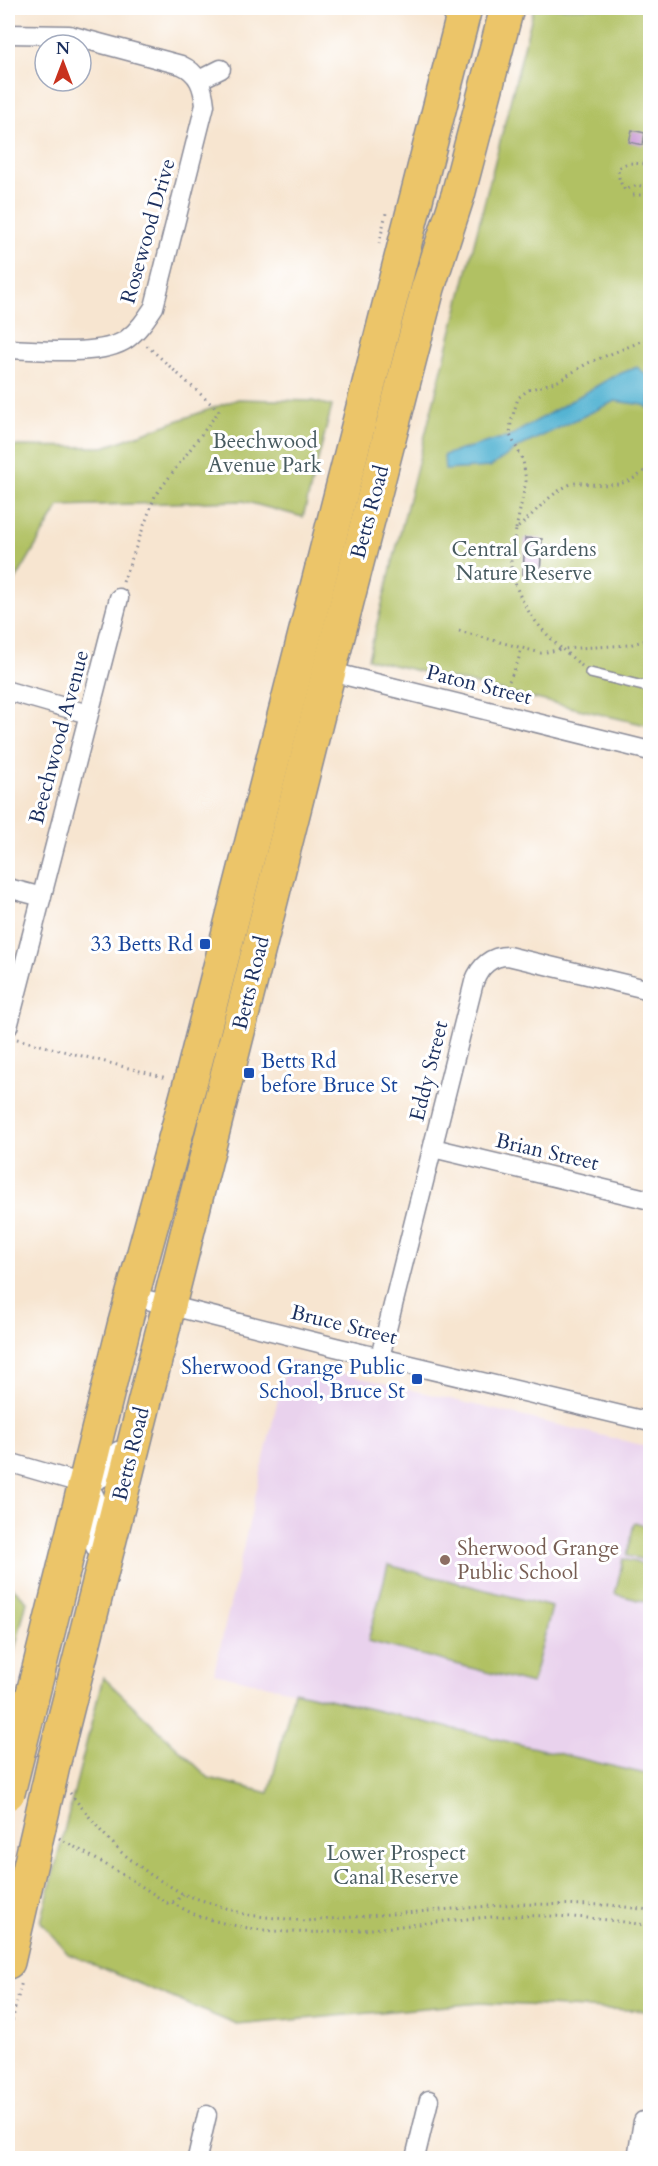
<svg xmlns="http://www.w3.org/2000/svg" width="658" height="2166" viewBox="0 0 658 2166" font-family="Cardo,serif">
  <rect width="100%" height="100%" fill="#fff"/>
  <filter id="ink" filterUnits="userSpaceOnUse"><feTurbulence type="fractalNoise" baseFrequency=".0167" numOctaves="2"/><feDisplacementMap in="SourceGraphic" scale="12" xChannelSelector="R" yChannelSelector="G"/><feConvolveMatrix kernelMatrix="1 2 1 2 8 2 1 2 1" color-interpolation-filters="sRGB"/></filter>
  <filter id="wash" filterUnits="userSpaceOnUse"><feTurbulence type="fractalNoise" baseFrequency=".008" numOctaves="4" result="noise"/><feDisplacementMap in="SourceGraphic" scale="24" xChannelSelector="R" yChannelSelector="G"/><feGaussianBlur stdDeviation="1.35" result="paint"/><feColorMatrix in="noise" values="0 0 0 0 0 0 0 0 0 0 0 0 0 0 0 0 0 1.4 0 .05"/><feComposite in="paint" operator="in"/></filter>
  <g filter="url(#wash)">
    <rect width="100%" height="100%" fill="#f7e5d0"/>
    <path fill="#e9d2ed" d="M287,1360l363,87v328l-436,-102z"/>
    <g fill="#b1c164" stroke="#667861" stroke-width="1.5">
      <path d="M534,8h116v718l-282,-67z"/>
      <path d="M238,399l74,2 20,5 -29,111 -60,-16 -184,5 -49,84 -2,-1v-143l96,1z"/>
      <path d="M634,1523l16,4v34l-23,-5z"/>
      <path d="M623,1559l27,7v37l-35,-9z"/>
      <path d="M388,1565l164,42 -20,77 -164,-43z"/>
      <path d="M8,1583l19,18 -19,75z"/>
      <path d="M103,1677l106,101 60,15 25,-102 356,84v236l-170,-8 -243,22 -169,-71 -27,-32z"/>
    </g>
    <path fill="#54b4d3" stroke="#387298" stroke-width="1.5" d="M637,367l13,11v31l-6,-4 -29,-4 -96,46 -29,20 -45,3 -1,-15 54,-16 9,-1 107,-62z"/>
    <g id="blocks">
      <g fill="#c796d4">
        <path d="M632,130l13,3 -2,12 -14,-3z"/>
        <path d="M525,538l17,1 -2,36 -17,-1z"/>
      </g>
    </g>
  </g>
  <g filter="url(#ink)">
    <use href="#blocks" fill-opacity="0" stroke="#898a97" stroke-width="1.5"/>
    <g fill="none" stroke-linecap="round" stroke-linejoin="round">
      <g stroke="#898a97" stroke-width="12">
        <path id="lane" d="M590,673l53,13 7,-4"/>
      </g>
      <g stroke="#898a97" stroke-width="21">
        <g id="street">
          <path d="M8,34l61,1 112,30c18,8 22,22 24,40l-51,202c-8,12 -16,24 -27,32 -25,18 -88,11 -119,10"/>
          <path d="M199,80l22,-11"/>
          <path d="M323,670l327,81"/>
          <path d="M8,691l80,23"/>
          <path d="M8,888l34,9"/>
          <path d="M8,1027l111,-429"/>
          <path d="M433,1148l217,52"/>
          <path d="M132,1296l203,51 315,75"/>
          <path d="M380,1357l94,-375c6,-16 17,-26 34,-26l142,34"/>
          <path d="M8,1462l76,22c21,14 13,41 11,63"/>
          <path d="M84,1484c22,-5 28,-11 34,-33"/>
          <path d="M197,2158l10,-43"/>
          <path d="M415,2158l14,-58"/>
          <path d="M637,2158l6,-37"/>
        </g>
      </g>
      <g stroke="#898a97" stroke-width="36">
        <g id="highway">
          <path d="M31,1701l93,-375 67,-246 274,-1072"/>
          <path d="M55,1757l274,-1086 99,-383 30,-93 49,-187"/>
          <path d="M8,1962l40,-174"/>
        </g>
      </g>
      <g stroke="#898a97" stroke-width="3" stroke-dasharray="1.5 4.5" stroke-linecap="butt">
        <path d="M650,164l-22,-1 -9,4c-2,8 1,16 6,23l12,-5 13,3"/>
        <path d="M633,195h12l5,-2"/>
        <path d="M379,244l7,-31"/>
        <path d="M516,529l10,-48 -3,-21 -13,-25 1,-13 7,-24 10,-8 30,-9 30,-18 62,-25"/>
        <path d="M123,582l32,-86 64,-85 -75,-68"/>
        <path d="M459,631l82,22 21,-4c-25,-22 -45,-48 -51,-82 -1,-12 4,-27 5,-38 19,-15 32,-35 55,-45 5,-2 12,-1 19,0 28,2 39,1 60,-18"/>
        <path d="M582,666l-20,-17 67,-4 21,-6"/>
        <path d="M509,681l9,-19 3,-14"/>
        <path d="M17,1039l150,39"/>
        <path d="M70,1793l30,37 21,22 30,23 32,19 64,21 58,6 210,-17 94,1 41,5"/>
        <path d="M59,1838l70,40 38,25 9,-2 7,-7"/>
        <path d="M172,1903c10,5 22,12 33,15 104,32 204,1 309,-2 45,-1 91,2 136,10"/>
        <path d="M8,2038l14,-57"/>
      </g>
      <use href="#lane" stroke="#fff" stroke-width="9"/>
      <use href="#street" stroke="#fff" stroke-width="18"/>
      <use href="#highway" stroke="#ecc569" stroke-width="33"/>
      <g stroke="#898a97" stroke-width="36" stroke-linecap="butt">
        <g id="highway-bridge">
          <path d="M48,1788l7,-31"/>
          <path d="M8,1793l23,-92"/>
        </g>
      </g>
      <use href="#highway-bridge" stroke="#ecc569" stroke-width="33"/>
    </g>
  </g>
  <g fill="#1a4fb4" stroke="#fff" stroke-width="2">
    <rect x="199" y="938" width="12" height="12" rx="3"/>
    <rect x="243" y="1067" width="12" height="12" rx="3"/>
    <rect x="411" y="1373" width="12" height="12" rx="3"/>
  </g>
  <circle fill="#8d6e63" stroke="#fff" stroke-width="2" cx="445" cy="1560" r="6"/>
  <g text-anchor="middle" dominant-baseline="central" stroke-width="6" stroke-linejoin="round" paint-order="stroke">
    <g font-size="21" fill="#1b2f5e" stroke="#fff">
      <text transform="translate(148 231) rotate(-74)">Rosewood Drive</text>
      <text transform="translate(370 512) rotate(-75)">Betts Road</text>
      <text transform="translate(479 685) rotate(14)">Paton Street</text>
      <text transform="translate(59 737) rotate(-75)">Beechwood Avenue</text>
      <text transform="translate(251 983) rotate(-76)">Betts Road</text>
      <text transform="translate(429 1071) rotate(-76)">Eddy Street</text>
      <text transform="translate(547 1152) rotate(13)">Brian Street</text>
      <text transform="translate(344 1325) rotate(14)">Bruce Street</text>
      <text transform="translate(131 1454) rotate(-76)">Betts Road</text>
    </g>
    <g font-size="21" fill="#485b60" stroke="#fff">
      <text x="265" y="441">Beechwood<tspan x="265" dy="24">Avenue Park</tspan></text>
      <text x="524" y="549">Central Gardens<tspan x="524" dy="24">Nature Reserve</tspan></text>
      <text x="396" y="1853">Lower Prospect<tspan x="396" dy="24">Canal Reserve</tspan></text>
    </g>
    <g font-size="21" fill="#164399" stroke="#fff" text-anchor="end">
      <text x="193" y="944">33 Betts Rd</text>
      <text x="261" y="1061" text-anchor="start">Betts Rd<tspan x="261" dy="24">before Bruce St</tspan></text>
      <text x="405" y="1367">Sherwood Grange Public<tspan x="405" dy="24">School, Bruce St</tspan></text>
    </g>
    <g font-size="21" fill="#785e54" stroke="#fff" text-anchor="start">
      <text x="457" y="1548">Sherwood Grange<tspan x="457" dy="24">Public School</tspan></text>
    </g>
  </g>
  <rect width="658" height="2166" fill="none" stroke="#fff" stroke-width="30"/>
  <g transform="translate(63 63)"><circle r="28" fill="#ffffff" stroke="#a4acbf" stroke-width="1.5"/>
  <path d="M0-4.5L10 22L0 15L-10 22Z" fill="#c8321e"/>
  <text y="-9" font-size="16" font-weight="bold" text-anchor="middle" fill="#1b2f5e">N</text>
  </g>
</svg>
